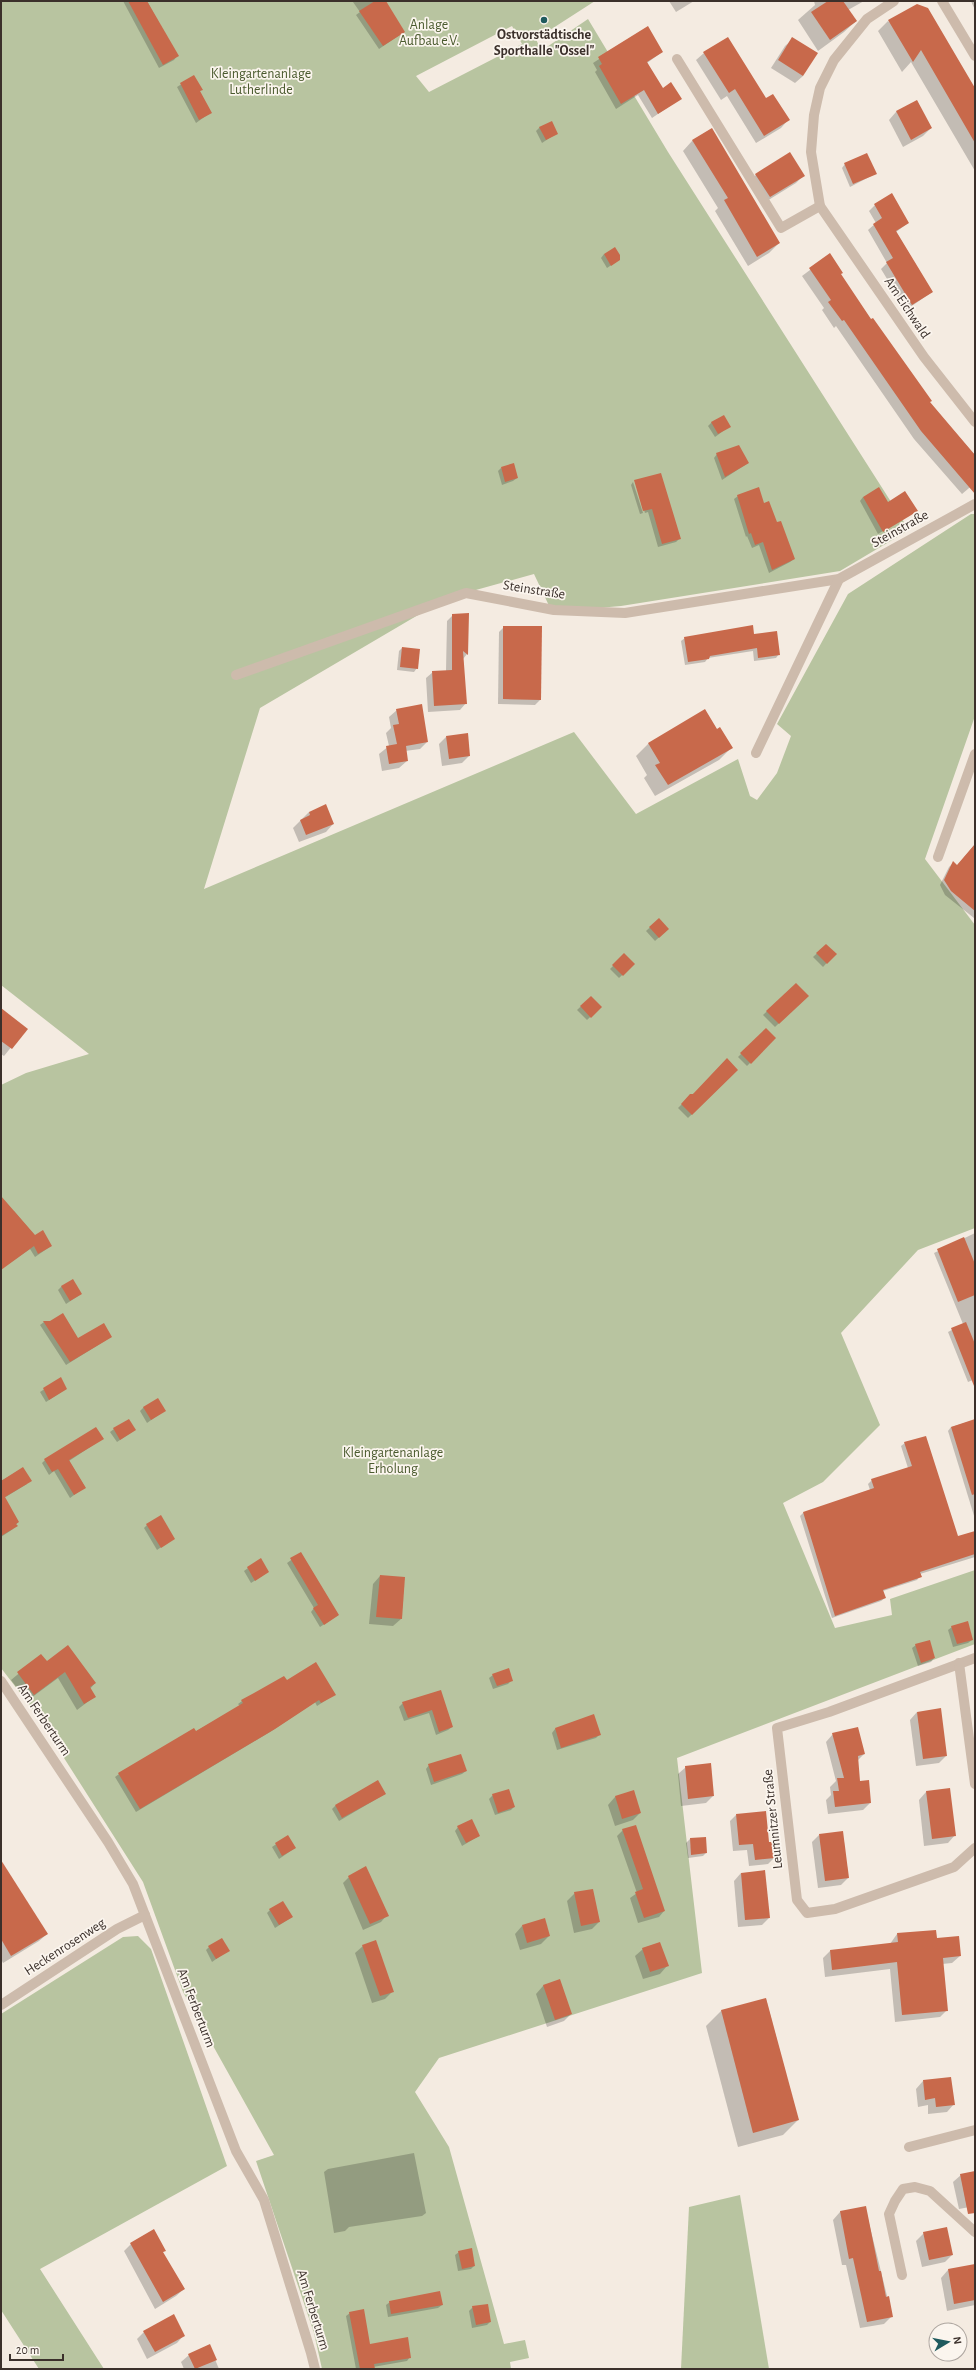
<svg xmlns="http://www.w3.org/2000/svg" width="976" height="2370" viewBox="0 0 976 2370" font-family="'Alegreya Sans',sans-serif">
  <rect width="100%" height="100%" fill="#f4ebe1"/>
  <g fill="#b8c4a0" fill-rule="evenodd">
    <path d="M1,1h594l-59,38 5,12 47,-32 80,133 241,378 -69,41 -219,35 -69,6 -18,-38 -87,24 -187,110 -56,181 370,-157 62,82 102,-55 12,37 7,4 20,-27 14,-37 -14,-12 71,-130 123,-80h4v202l-50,143 50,66v303l-57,22 -77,83 39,92 -57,57 -40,21 52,125 57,-13 -2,-16 85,-29v74l-298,114 25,215 -263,85 -24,34 34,55 55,197 21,-4 4,18 -19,4 1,7h-189l-8,-36 -58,-172 18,-6 -91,-163 -40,-110 -93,-146 -1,-15 -11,-5 -37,-48v-583l25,-12 63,-19 -88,-69zM512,26l10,18 -93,48 -13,-16z"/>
    <path d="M138,1936l13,13 76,217 -187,103 64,100h-65l-38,-59v-296l122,-77z"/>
    <path d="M740,2195l29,174h-88l8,-162z"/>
  </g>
  <g fill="#0003">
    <path d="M123,1h24l30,55 -3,4 -15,8z"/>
    <path d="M355,1h29l20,31 -25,17 -23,-34 4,-3 -7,-10z"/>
    <path d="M669,1h25l-18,11z"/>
    <path d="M814,1h50l-16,9 8,11 -12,11 -26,19 -20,-31 17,-15z"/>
    <path d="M971,1h4v9z"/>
    <path d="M888,21l87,68v82l-64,-109 -9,10 -24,-41z"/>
    <path d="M647,28l15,24 -15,11 15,26 18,10 -28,19 -14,-23 -22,14 -21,-37 2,-2 -4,-7z"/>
    <path d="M793,39l10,37 -8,7 -24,-15 14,-22z"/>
    <path d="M704,53l62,46 22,21 -7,8 -25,15 -29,-47 -6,4 -25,-40z"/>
    <path d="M194,76l7,14 -2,2 11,21 -14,10 -19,-36z"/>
    <path d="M917,101l14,27 -8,8 -20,11 -14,-27 7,-8z"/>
    <path d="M540,127l17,6 -15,10 -6,-12z"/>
    <path d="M711,129l68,114 -10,10 -21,13 -33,-55 3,-3 -35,-57 9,-10z"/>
    <path d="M845,164l30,10 -25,13 -8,-19z"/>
    <path d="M756,175l47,1 -7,7 -34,21 -14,-22z"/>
    <path d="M875,205l33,18 -12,9 36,60 -26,18 -25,-41 6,-6 -19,-33 8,-7 -7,-12z"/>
    <path d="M604,254l15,6 -12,8 -6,-10z"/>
    <path d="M830,255l10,20 89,128 46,52v28l-13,11 -48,-55 -78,-113 -2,2 -12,-18 2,-2 -22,-32z"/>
    <path d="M712,422l18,4 -15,11 -7,-11z"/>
    <path d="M717,454l31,9 -26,17 -8,-22z"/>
    <path d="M501,468l16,10 -4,3 -11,4 -4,-14z"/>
    <path d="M660,474l19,65 -3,3 -18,5 -10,-35 -3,1 -10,-31h-1z"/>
    <path d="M633,482l10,31 -3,1 -9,-29z"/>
    <path d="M738,496l25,8 13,20 18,35 -4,3 -21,11 -10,-28 -7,3 -5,-12 -1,1 -12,-38z"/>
    <path d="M863,497l51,15 -36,22 -18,-33z"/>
    <path d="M453,615l14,39 -4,5 3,44 -6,7 -32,2 -2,-34 7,-6 13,-1 1,-50z"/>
    <path d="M504,627h37l-1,73 -5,5 -37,-1 1,-72z"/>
    <path d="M754,635l25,19 -3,4 -22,3 -1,-10 -45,7 -3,4 -20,3 -4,-24 4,-3z"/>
    <path d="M402,648l15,20 -3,4 -17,-2 2,-19z"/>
    <path d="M397,710l30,32 -7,7 -15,2 2,10 -8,7 -17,3 -3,-17 10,-8 -3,-13 5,-5 -2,-11z"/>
    <path d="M705,710l11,20 15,18 -12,12 -64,36 -11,-18 3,-3 -11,-19 12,-12z"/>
    <path d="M446,737l23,19 -7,7 -20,3 -3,-22z"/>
    <path d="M309,812l24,12 -7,8 -27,10 -6,-14z"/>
    <path d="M975,844v74h-1l-29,-23 -5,-10 9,-18 4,-4 4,3z"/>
    <path d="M659,919l9,10 -13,12 -9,-10z"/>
    <path d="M826,945l9,9 -12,13 -10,-10z"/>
    <path d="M624,955l10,9 -15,14 -9,-9z"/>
    <path d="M796,984l11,12 -32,31 -12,-12z"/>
    <path d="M591,997l10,10 -14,13 -10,-10z"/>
    <path d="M1,1009l25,20 -22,27 -3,-2z"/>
    <path d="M766,1029l9,9 -28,28 -9,-9z"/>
    <path d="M737,1070l-49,48 -10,-10 13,-13z"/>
    <path d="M14,1211l21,25 16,10 -16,11 -5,-8 -29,20v-50z"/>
    <path d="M975,1233v146l-7,3 -20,-50 15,-8 -29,-71z"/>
    <path d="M62,1286l19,8 -15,10 -8,-14z"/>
    <path d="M44,1322l34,17 33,-2 -45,28 -26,-40z"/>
    <path d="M60,1379l6,10 -20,13 -6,-10z"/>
    <path d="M144,1407l20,4 -17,12 -7,-12z"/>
    <path d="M975,1420v99l-27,-88 3,-4z"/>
    <path d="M114,1429l21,1 -18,12 -7,-10z"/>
    <path d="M102,1439l-33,22 16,26 -15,11 -16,-27 -5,4 -7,-12 3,-3z"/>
    <path d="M905,1443l52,95 18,-6v25l-55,17v2l-3,4 -34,11 2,7 -4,3 -49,17 -32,-102 3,-3 67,-23 -2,-6 4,-4 36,-12 -7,-22z"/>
    <path d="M23,1468l4,16 -23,14 14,24 -5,7 -12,8v-56z"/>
    <path d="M147,1525l26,14 -16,11 -13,-22z"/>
    <path d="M301,1553l37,62 -18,12 -9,-15 3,-4 -27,-45z"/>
    <path d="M248,1568l20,4 -17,11 -7,-12z"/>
    <path d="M380,1576l21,43 -8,7 -24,-2 4,-40z"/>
    <path d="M952,1627l20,13 -4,3 -15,4 -5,-17z"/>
    <path d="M916,1645l18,13 -3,4 -13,4 -6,-18z"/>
    <path d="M41,1655l5,8 49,20 -5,6 4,8 -17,13 -19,-32 -31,23 -16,-21z"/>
    <path d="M493,1675l18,6 -3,3 -15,5 -4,-11z"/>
    <path d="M286,1681l48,14 -17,11 -2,-4 -45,30 -134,80 -21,-35 4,-3 76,-42 45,-26 -2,-2 4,-3z"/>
    <path d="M440,1691l12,36 -4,3 -12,5 -7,-22 -25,8 -5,-14 4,-4z"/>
    <path d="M917,1712l29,44 -7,7 -23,3 -6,-46z"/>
    <path d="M593,1716l6,19 -3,3 -39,12 -5,-17 3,-4z"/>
    <path d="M833,1734l31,20 -7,7 2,21 11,21 -7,7 -35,4 -2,-14 5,-5 -1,-8 6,-6 -10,-39z"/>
    <path d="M429,1765l37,6 -4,3 -31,11 -5,-16z"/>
    <path d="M686,1767l27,29 -7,7 -25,3 -3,-32z"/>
    <path d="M949,1789l6,46 -7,8 -24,3 -5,-46 7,-8z"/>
    <path d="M633,1791l7,22 -7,7 -18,6 -7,-21 7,-8z"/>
    <path d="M385,1794l-46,27 -7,-12 3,-3z"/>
    <path d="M493,1795l21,12 -3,3 -16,5 -6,-16z"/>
    <path d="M736,1815l32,28 6,15 -6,6 -19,2 -2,-16 -14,1 -3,-30z"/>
    <path d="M458,1827l21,9 -17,10 -7,-15z"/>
    <path d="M623,1830l41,81 -5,6 -21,6 -8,-25 7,-5 -20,-57z"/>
    <path d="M819,1835l29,43 -7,7 -23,3 -6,-46z"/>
    <path d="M288,1836l7,12 -16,11 -7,-12z"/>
    <path d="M705,1838l1,15 -3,3 -15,2 -2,-15 4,-4z"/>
    <path d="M1,1872l46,62 -8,7 -36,22 -2,-4z"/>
    <path d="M741,1873l28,45 -7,7 -24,2 -4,-46z"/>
    <path d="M349,1877l38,38 -6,7 -18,8 -20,-47z"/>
    <path d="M575,1893l24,29 -7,7 -18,4 -7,-32z"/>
    <path d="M270,1910l22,7 -17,11 -8,-15z"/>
    <path d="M522,1926l27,10 -8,8 -21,6 -5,-16z"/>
    <path d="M897,1934l39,5 24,17 -8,7 -10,1 5,46 -7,7 -45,5 -5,-53 -65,8 -2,-19 7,-7 60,-7z"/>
    <path d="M363,1946l30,45 -8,8 -13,4 -17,-50z"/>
    <path d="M209,1947l20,3 -17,12 -6,-12z"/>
    <path d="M643,1949l24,17 -7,8 -17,5 -8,-23z"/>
    <path d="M560,1981l11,33 -7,7 -17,6 -11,-33 7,-8z"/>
    <path d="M766,1999l32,121 -15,15 -45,12 -32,-121 15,-15z"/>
    <path d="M923,2081l31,23 -7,8 -19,2v-9l-10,2 -2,-18z"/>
    <path d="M414,2153l12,60 -4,3 -73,11 -4,4 -11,2 -10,-61 4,-3z"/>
    <path d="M975,2172v34l-16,3 -6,-27 8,-7z"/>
    <path d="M865,2207l27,109 -8,8 -24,4 -14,-63h-4l-9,-45 7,-8z"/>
    <path d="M924,2233l28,22 -7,7 -23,5 -6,-26z"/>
    <path d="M131,2244l34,6 -3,3 22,36 -8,7 -21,13 -31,-58z"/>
    <path d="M459,2252l15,14 -3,3 -13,2 -3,-16z"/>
    <path d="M975,2265v40l-28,6 -6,-33 7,-8z"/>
    <path d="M390,2302l52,3 -4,3 -50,9 -2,-12z"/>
    <path d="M473,2307l17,15 -3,3 -15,3 -3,-17z"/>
    <path d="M350,2313l19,32 41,12 -3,4 -34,6 -1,2h-16l-10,-53z"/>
    <path d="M144,2332l40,3 -7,8 -30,16 -10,-20z"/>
    <path d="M209,2345l10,24h-35l-3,-7 8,-7z"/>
  </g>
  <g fill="#c8694b">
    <path d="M128,1h19l32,55 -16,9z"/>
    <path d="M375,1h11l19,31 -22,14 -24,-35z"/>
    <path d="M828,1h15l14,20 -27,19 -19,-28z"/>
    <path d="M917,4l11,4 47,80v55l-54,-93 -8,12 -25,-42z"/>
    <path d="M648,26l15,26 -16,10 16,26 8,-6 11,17 -24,15 -14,-24 -23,14 -22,-38 3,-2 -4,-7z"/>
    <path d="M728,37l38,61 7,-4 17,26 -26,16 -29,-47 -6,4 -26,-41z"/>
    <path d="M792,37l26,16 -15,23 -25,-16z"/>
    <path d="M194,75l9,15 -3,1 12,22 -13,7 -19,-37z"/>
    <path d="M917,100l15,28 -21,12 -15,-29z"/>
    <path d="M552,121l6,13 -12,6 -7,-13z"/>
    <path d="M712,128l68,115 -23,14 -33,-57 4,-2 -36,-58z"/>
    <path d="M790,152l15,24 -35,21 -15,-23z"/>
    <path d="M867,153l10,21 -24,10 -9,-21z"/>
    <path d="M892,193l17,30 -13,8 37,61 -21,13 -26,-43 7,-4 -20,-34 9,-6 -8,-14z"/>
    <path d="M615,247l5,8v5l-9,6 -7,-12z"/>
    <path d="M830,253l13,20 -2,1 30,45 2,-1 59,83 -2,1 45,53v39l-54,-63 -77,-111 -2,1 -14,-19 3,-2 -22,-32z"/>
    <path d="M724,415l7,12 -13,7 -7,-12z"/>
    <path d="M739,445l10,18 -24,14 -9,-24z"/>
    <path d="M514,463l4,15 -13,4 -4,-15z"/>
    <path d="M661,473l20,66 -19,5 -10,-35 -9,2 -9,-31z"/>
    <path d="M759,487l5,16 5,-2 8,21 4,-1 14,38 -23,11 -9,-28 -8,3 -4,-12 -2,1 -12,-39z"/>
    <path d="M879,487l9,15 17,-11 13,20 -35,21 -20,-35z"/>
    <path d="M469,613l-1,42 -5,-4 4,53 -33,2 -2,-35 20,-1v-56z"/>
    <path d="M753,625l1,9 23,-3 3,24 -22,3 -1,-10 -47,8 -1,3 -21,3 -4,-25z"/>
    <path d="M503,626h39l-1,74 -38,-1z"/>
    <path d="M402,647l18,2 -2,20 -18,-2z"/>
    <path d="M422,704l6,38 -22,4 2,15 -19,3 -3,-18 11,-2 -4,-19 6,-1 -3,-15z"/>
    <path d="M705,709l12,20 3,-2 13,21 -65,37 -13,-20 5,-2 -12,-20z"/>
    <path d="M468,733l2,23 -21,3 -3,-23z"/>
    <path d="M326,804l8,20 -28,11 -6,-15 10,-5 -1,-3z"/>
    <path d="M975,844v67l-24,-20 -7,-11 9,-19 4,4z"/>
    <path d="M659,918l10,11 -10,9 -10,-11z"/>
    <path d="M826,944l11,10 -10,10 -11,-11z"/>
    <path d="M624,953l11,11 -12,12 -11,-11z"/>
    <path d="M796,983l13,13 -30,28 -13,-13z"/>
    <path d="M591,996l11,11 -11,11 -11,-12z"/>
    <path d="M1,1008l27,21 -16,20 -11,-8z"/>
    <path d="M766,1028l10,10 -25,26 -11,-11z"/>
    <path d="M727,1058l11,12 -46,45 -11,-11 9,-10h3z"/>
    <path d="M1,1196l34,39 8,-5 9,16 -14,8 -4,-8 -33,24z"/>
    <path d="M964,1237l11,27v31l-17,7 -21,-53z"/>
    <path d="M73,1279l9,15 -12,7 -9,-15z"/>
    <path d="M63,1313l15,25 26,-15 8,14 -42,25 -27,-41h7z"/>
    <path d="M966,1322l9,22 -1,42 -23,-58z"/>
    <path d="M61,1377l6,12 -18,11 -6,-12z"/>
    <path d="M158,1398l8,13 -15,9 -8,-13z"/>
    <path d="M129,1419l7,11 -16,10 -7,-12z"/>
    <path d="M975,1419v75l-3,1 -21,-68z"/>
    <path d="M96,1427l8,12 -35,21 17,28 -12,7 -16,-26 -6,3 -8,-13z"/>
    <path d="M926,1436l32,100 17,-5v23l-55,18 2,5 -39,13 3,8 -51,18 -32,-104 71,-24 -3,-9 41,-13 -8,-24z"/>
    <path d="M23,1467l9,14 -27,16 14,25 -3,2 2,2 -17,10v-55z"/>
    <path d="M161,1515l14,24 -14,9 -15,-24z"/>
    <path d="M301,1552l38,63 -15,10 -11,-17 5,-3 -28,-47z"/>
    <path d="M261,1558l8,14 -14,9 -8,-14z"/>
    <path d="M380,1575l25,2 -3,42 -26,-2z"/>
    <path d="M968,1621l5,19 -16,4 -6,-18z"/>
    <path d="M930,1640l5,18 -14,5 -6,-19z"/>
    <path d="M68,1645l28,38 -6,4 6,10 -12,7 -19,-32 -31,23 -17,-23 24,-18 6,7z"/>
    <path d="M316,1662l20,33 -15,8 -2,-3 -44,29 -135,80 -22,-36 76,-45 2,3 47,-28 -2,-3 13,-7 30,-17 3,4z"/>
    <path d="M509,1668l4,13 -16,5 -5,-12z"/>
    <path d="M441,1690l12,37 -14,5 -7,-22 -24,8 -6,-16z"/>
    <path d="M941,1708l6,48 -24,3 -6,-47z"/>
    <path d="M594,1714l7,21 -40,13 -6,-20z"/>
    <path d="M858,1727l7,27 -7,2 2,25 9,-1 2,23 -36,4 -2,-16h6l-2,-13h7l-12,-45z"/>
    <path d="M461,1754l6,17 -33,11 -6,-18z"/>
    <path d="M711,1763l3,33 -26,3 -3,-33z"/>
    <path d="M378,1780l8,14 -44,24 -7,-13z"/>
    <path d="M950,1788l6,48 -24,3 -6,-48z"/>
    <path d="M509,1789l6,18 -17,6 -6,-19z"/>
    <path d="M634,1790l7,23 -19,6 -7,-23z"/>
    <path d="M766,1811l3,31h4l2,16 -20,2 -2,-16 -14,1 -3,-31z"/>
    <path d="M472,1819l8,17 -14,7 -9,-17z"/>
    <path d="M636,1825l29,86 -21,7 -9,-26 8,-3 -21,-60z"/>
    <path d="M843,1831l6,47 -24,3 -6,-47z"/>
    <path d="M288,1835l8,13 -14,8 -7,-13z"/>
    <path d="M706,1837l1,16 -16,2 -1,-17z"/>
    <path d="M1,1860l47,74 -37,22 -10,-17z"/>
    <path d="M366,1866l23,50 -19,8 -22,-48z"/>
    <path d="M765,1870l5,48 -25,2 -4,-47z"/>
    <path d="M593,1889l7,33 -19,4 -7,-34z"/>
    <path d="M283,1901l10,16 -14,8 -10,-16z"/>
    <path d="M545,1918l5,18 -23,7 -5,-18z"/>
    <path d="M936,1930l1,8 22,-2 2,20 -18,2 5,53 -46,4 -5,-53 -65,8 -2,-20 68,-8 -1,-9z"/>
    <path d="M222,1938l8,13 -14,8 -8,-13z"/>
    <path d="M376,1940l18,52 -14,4 -18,-51z"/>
    <path d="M660,1942l9,24 -19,6 -8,-24z"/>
    <path d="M560,1979l12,35 -17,6 -12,-35z"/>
    <path d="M766,1998l33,122 -46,13 -32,-123z"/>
    <path d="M951,2077l4,28 -19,2 -1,-9 -10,2 -2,-20z"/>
    <path d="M975,2171v42l-7,1 -8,-40z"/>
    <path d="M866,2206l13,65h2l5,26 3,-1 4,21 -26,5 -14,-64 -4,1 -9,-48z"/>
    <path d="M947,2227l6,28 -24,5 -6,-28z"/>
    <path d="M154,2229l12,22 -3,1 22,37 -22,13 -33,-59z"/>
    <path d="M472,2248l3,18 -13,3 -4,-18z"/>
    <path d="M975,2264v36l-21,4 -6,-35z"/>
    <path d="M440,2291l3,14 -52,9 -2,-13z"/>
    <path d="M488,2304l3,18 -15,3 -4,-19z"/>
    <path d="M364,2309l6,35 38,-7 3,21 -37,6 1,5h-15l-11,-57z"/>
    <path d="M174,2314l11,22 -30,16 -12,-21z"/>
    <path d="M210,2344l7,16 -22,9 -7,-15z"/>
  </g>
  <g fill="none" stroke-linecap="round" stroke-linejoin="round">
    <g stroke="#cdbbac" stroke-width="10">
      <path d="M894,1l-27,18 -33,41 -14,28 -6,27 -3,37 9,54 104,151 51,65"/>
      <path d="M942,1l33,55"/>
      <path d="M677,59l104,169 39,-22"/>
      <path d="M236,675l230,-82 88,17 71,3 214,-34 136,-75"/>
      <path d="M756,753l83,-174"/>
      <path d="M938,857l37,-103"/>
      <path d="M975,1658l-146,54 -52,16 20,172 10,13 28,-4 119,-42 21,-19"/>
      <path d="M959,1663l16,121"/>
      <path d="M1,1681l107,161 25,42 103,267 28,49 47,153 4,16"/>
      <path d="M1,2005l116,-76 28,-14"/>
      <path d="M909,2147l66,-17"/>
      <path d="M902,2275l-13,-61 6,-13 8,-12 12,-2 15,4 45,41"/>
    </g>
  </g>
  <circle fill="#1f5a5e" stroke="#fbf5ee" stroke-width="1.5" cx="544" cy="20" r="4"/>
  <g text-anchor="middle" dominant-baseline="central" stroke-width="3.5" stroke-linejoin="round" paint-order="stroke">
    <g font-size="14" fill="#4a5a2e" stroke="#fbf5ee">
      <text x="429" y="25">Anlage<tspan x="429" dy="16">Aufbau e.V.</tspan></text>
      <text x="261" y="74">Kleingartenanlage<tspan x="261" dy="16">Lutherlinde</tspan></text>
      <text x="393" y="1453">Kleingartenanlage<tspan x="393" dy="16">Erholung</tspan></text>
    </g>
    <g font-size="14" font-weight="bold" fill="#3b302b" stroke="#fbf5ee">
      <text x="544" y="35">Ostvorstädtische<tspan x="544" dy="16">Sporthalle "Ossel"</tspan></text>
    </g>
    <g font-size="14" fill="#3b302b" stroke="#fbf5ee">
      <text transform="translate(907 308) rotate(56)">Am Eichwald</text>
      <text transform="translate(900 529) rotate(-29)">Steinstraße</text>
      <text transform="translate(534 590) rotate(9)">Steinstraße</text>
      <text transform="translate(44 1720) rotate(56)">Am Ferberturm</text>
      <text transform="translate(773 1819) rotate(-96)">Leumnitzer Straße</text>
      <text transform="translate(65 1947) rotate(-33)">Heckenrosenweg</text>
      <text transform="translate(196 2008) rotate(69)">Am Ferberturm</text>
      <text transform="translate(313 2310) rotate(73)">Am Ferberturm</text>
    </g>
  </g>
  <rect width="976" height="2370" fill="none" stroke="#3b302b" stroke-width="4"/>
  <g transform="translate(948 2342) rotate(80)"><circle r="19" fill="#fbf5ee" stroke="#aea6a0"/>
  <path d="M0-3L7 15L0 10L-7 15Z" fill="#1f5a5e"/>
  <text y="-6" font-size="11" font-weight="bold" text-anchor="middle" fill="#3b302b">N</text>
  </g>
  <path d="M10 2354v6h53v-6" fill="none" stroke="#3b302b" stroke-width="2"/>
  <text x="16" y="2354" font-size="12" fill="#3b302b" stroke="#fbf5ee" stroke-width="3" paint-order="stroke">20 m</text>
</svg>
